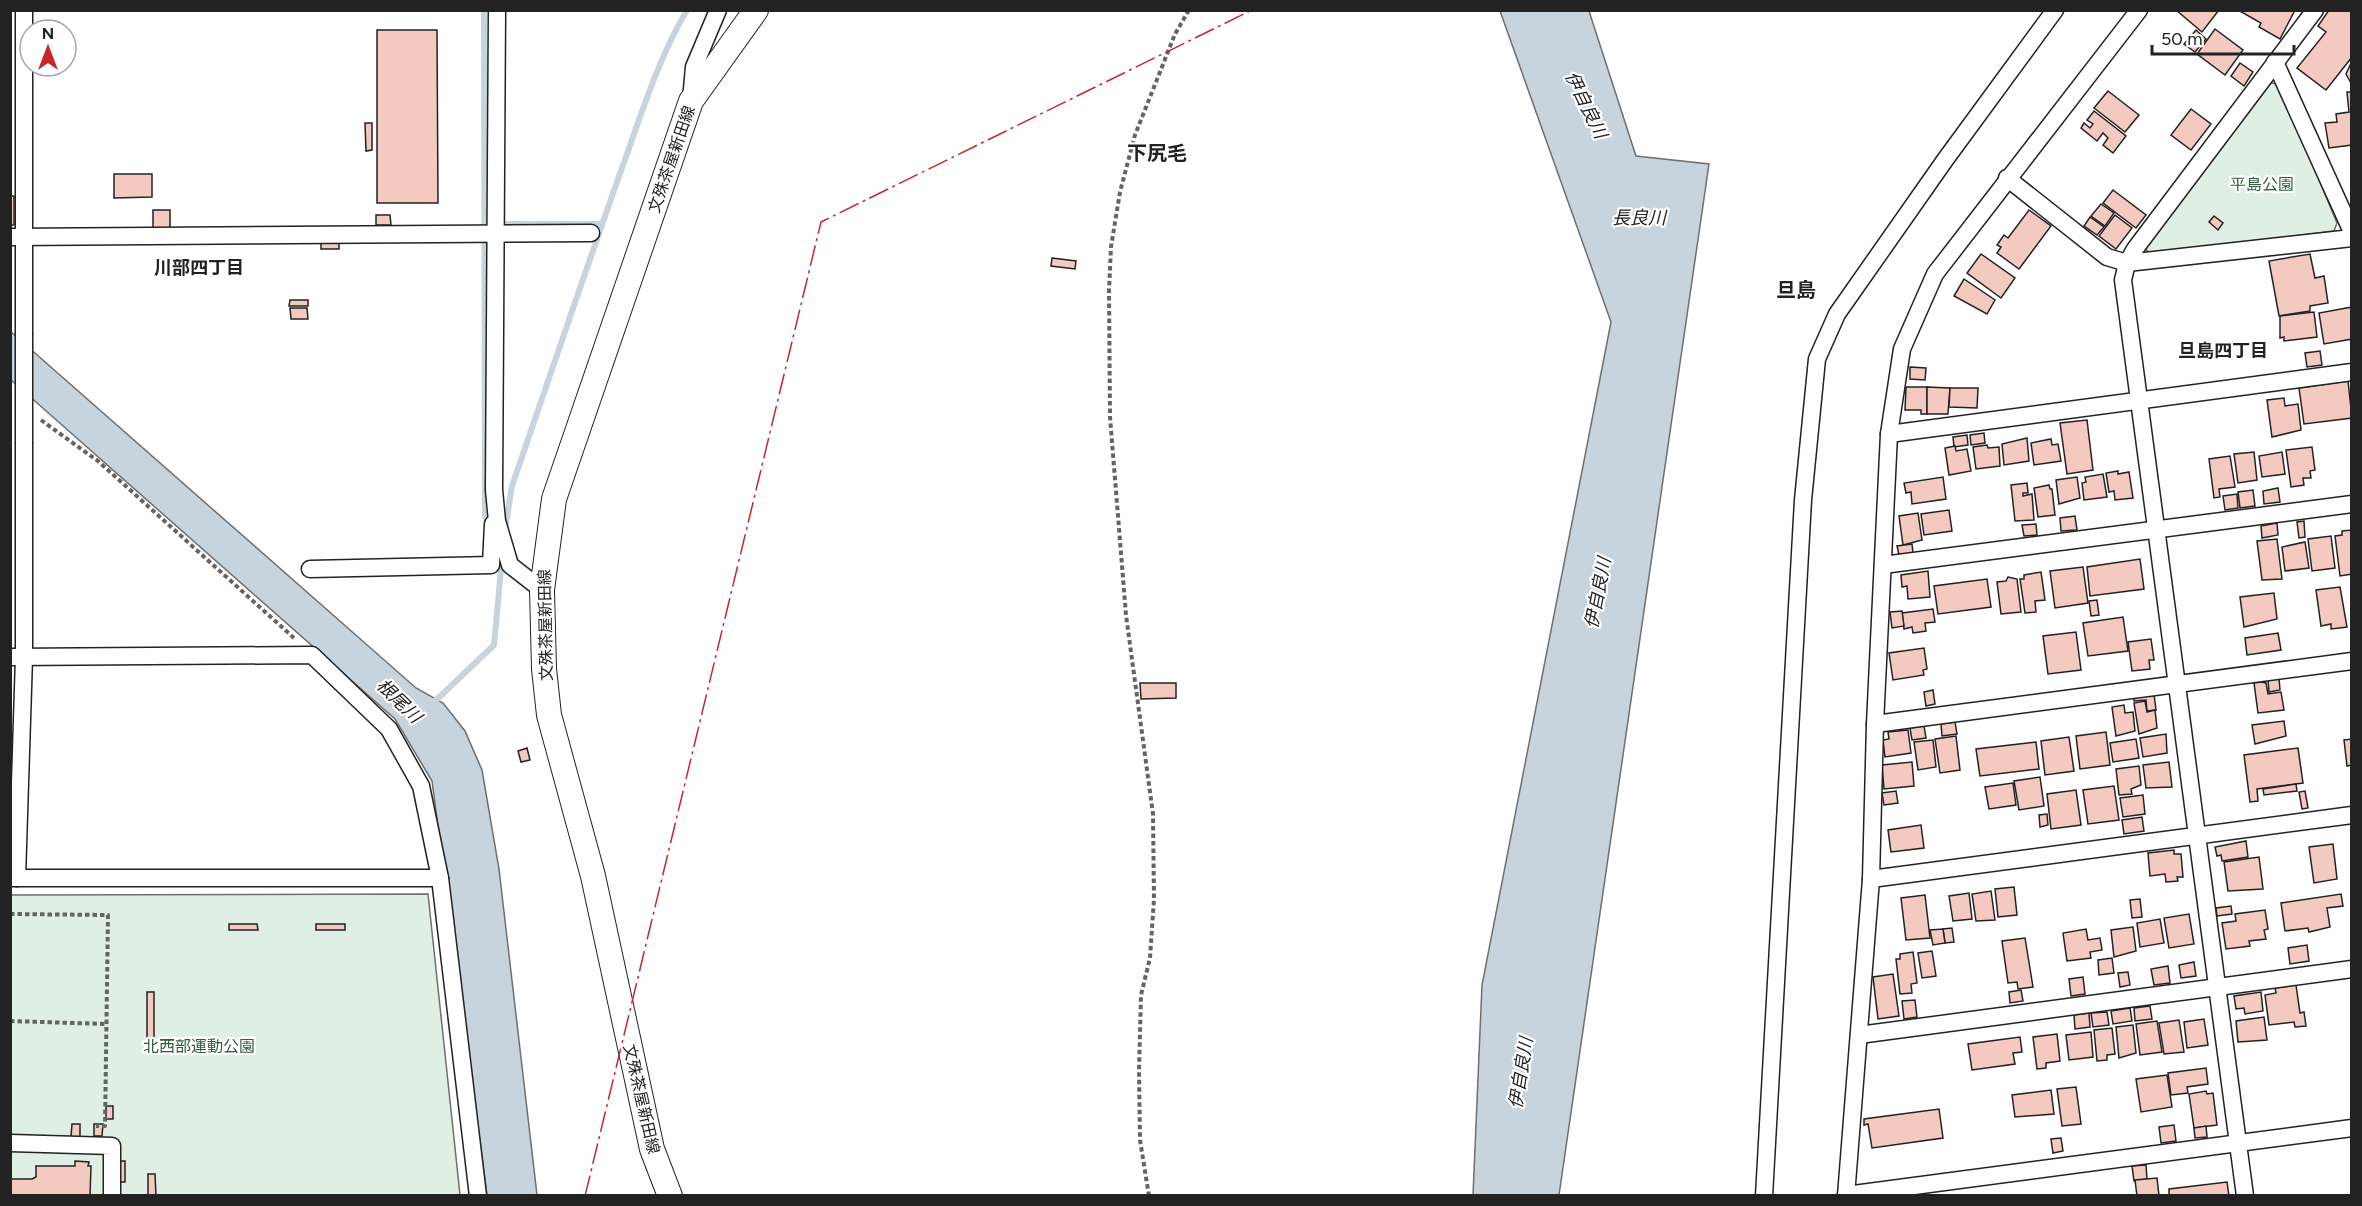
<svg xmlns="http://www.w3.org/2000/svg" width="2362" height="1206" font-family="Figtree,'Noto Sans JP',sans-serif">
<rect width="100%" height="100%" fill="#fff"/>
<g fill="#e0efe3" stroke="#6f6f6f" stroke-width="1.5">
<polygon points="2271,83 2279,84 2337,223 2334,231 2150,254 2145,248"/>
<polygon points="428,894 460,1195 11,1196 11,895"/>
</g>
<g fill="#c7d3dd" stroke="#6f6f6f" stroke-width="1.5">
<polygon points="1500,11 1589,11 1636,156 1709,164 1559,1195 1473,1195 1482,985 1611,322"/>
<polygon points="11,332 416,688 443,703 465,731 482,770 499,869 537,1195 487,1195 432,781 395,719 11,380"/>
</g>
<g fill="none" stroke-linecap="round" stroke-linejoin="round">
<g stroke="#c7d3dd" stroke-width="6">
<polyline points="484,10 485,517 492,522"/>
<polyline points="498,224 602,224"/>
<path d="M505 530 512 486C547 384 582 281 618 179 639 123 656 62 687 10"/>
<polyline points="433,703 494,645 502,558"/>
</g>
</g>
<g fill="#f3c9c0" stroke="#222" stroke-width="1.5">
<polygon points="2176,10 2219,10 2202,32"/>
<polygon points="2238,10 2295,10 2280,39 2259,27 2261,23"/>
<polygon points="2329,10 2352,10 2352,57 2326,90 2297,68 2326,32 2318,26"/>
<polygon points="2215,29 2243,50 2225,75 2197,54"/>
<polygon points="377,30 437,30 438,203 377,203"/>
<polygon points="2196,30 2206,39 2195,52 2184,44"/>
<polygon points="2352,61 2352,85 2346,74"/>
<polygon points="2240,63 2253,72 2244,86 2231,76"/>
<polygon points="2108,91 2139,115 2125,132 2094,108"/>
<polygon points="2347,92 2352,92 2352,145 2329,148 2325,123 2337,122 2336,114 2349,112"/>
<polygon points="2191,109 2211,124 2191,150 2171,135"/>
<polygon points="2094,111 2126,136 2113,153 2103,145 2108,138 2103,133 2097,141 2081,128 2084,123 2090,128 2093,124 2087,120"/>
<polygon points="365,123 372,123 372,150 366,151"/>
<polygon points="114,174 152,174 152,197 114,198"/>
<polygon points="2113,190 2146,215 2136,228 2103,203"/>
<rect x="10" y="196" width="4" height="29"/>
<polygon points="2101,204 2114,213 2105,226 2091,216"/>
<rect x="153" y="210" width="17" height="18"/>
<polygon points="2029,210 2051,226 2019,269 1997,253 2001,247 1997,245 2004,235 2008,238"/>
<polygon points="376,215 390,215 391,225 376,225"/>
<polygon points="2115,215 2132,228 2116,249 2099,236"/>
<polygon points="2214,216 2223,223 2218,230 2209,222"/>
<polygon points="2090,217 2104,227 2097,235 2084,226"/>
<polygon points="339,241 339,249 321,249 321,242"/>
<polygon points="1981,254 2015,278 2001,298 1967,273"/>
<polygon points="2310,254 2315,278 2324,276 2328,303 2310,306 2310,311 2279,316 2269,261"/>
<polygon points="1052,258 1076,261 1075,269 1051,266"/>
<polygon points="1964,279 1995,300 1987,314 1954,296"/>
<polygon points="290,300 308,300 308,306 289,306"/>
<polygon points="2352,307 2352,339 2324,344 2319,313"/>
<polygon points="290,308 307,308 308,319 291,319"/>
<polygon points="2314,312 2317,337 2284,341 2284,337 2280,338 2280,316"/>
<polygon points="2320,351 2322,365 2307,367 2305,353"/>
<polygon points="1910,367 1926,368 1925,380 1910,379"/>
<polygon points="2348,381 2352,418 2304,424 2299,388"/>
<polygon points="1906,387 1927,387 1927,414 1921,414 1921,410 1905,410"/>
<polygon points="1927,387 1950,388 1948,414 1927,414"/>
<polygon points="1950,388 1978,388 1977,408 1949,407"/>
<polygon points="2284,398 2285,406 2298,404 2301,430 2272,437 2267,400"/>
<polygon points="2087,420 2093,470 2067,474 2060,423"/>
<polygon points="1984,433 1985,443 1971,445 1970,435"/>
<polygon points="1967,435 1968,445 1954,447 1953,437"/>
<polygon points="2027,438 2029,461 2004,465 2002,444"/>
<polygon points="2051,439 2052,445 2058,444 2061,461 2034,465 2031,443"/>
<polygon points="1987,445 1988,448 1999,447 2000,466 1976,469 1973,447"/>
<polygon points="1955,446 1956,451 1967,449 1971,471 1949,475 1945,448"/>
<polygon points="2312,447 2315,470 2310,471 2311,478 2303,478 2304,485 2291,487 2286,450"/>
<polygon points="2254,452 2257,480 2238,483 2234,454"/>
<polygon points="2282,452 2285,474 2262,477 2259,456"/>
<polygon points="2230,456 2235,487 2219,489 2220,497 2214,498 2209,459"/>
<polygon points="2118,471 2118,474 2129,472 2133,498 2115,500 2114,491 2109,492 2106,473"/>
<polygon points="2103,474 2107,497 2084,500 2082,483 2086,482 2085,477"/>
<polygon points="1943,477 1946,499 1912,504 1911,492 1906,493 1904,483"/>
<polygon points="2077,477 2080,498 2059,504 2056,480"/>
<polygon points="2027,483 2028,493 2023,493 2023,496 2032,494 2034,520 2015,521 2011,485"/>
<polygon points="2049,485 2050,489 2052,489 2055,515 2038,517 2034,488"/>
<polygon points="2278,488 2280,502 2264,504 2263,491"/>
<polygon points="2253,490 2255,506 2240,508 2238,492"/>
<polygon points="2237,494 2238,508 2225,510 2223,496"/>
<polygon points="1949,510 1952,531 1924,535 1921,514"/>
<polygon points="1918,513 1922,540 1903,545 1899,516"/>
<polygon points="2075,516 2077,530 2061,531 2060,518"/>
<polygon points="2304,521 2305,537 2299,538 2297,522"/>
<polygon points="2277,523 2278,535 2262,538 2261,526"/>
<polygon points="2036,524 2037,535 2024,536 2022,525"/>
<polygon points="2352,530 2352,574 2340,576 2335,536 2342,535 2342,531"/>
<polygon points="2331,536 2335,568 2312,571 2308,539"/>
<polygon points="2277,539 2282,579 2262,580 2257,541"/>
<polygon points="2305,542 2309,568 2285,571 2282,547"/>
<polygon points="1912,544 1913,553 1899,555 1897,546"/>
<polygon points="2140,559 2144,589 2090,596 2087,567"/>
<polygon points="2083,567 2088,603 2055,608 2050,571"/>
<polygon points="1928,571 1930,597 1908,599 1907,586 1902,587 1901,575"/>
<polygon points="2041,572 2045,600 2035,601 2036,612 2025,613 2020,579 2024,579 2024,575"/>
<polygon points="2008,577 2017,579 2021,612 2001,614 1997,582 2006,581"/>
<polygon points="1987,579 1991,607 1938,614 1934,586"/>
<polygon points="2340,587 2347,627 2331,629 2331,624 2321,626 2316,590"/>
<polygon points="2274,593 2277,619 2244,627 2240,597"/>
<polygon points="2097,600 2099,615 2091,616 2089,601"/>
<polygon points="1933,609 1935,622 1925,623 1926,631 1913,633 1912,627 1904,629 1902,613"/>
<polygon points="1902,611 1904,626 1892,628 1890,612"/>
<polygon points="2123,617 2128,651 2088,656 2083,623"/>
<polygon points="2076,632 2081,670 2048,674 2043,636"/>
<polygon points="2278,633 2281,650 2247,655 2245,638"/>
<polygon points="2151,639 2154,660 2149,660 2150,669 2132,671 2128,642"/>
<polygon points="1924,648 1927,669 1923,670 1924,675 1893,680 1889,653"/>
<polygon points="2279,678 2280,690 2269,692 2268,680"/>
<polygon points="2261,682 2266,683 2268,694 2281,692 2284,710 2258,713 2254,683"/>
<polygon points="1140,683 1176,683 1176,698 1141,699"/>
<polygon points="1933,690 1935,704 1926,706 1924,692"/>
<polygon points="2154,694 2156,710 2147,711 2146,700 2134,701 2134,697"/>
<polygon points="2145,701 2147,712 2155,710 2157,728 2139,734 2134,703"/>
<polygon points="2124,705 2125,713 2133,712 2135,731 2116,736 2112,707"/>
<polygon points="2284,721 2286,736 2255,744 2252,725"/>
<polygon points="1955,722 1957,734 1942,736 1941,724"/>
<polygon points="1924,726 1926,738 1912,740 1910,728"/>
<polygon points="1908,730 1911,753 1885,757 1883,740 1889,739 1888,732"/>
<polygon points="2106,732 2110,765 2080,769 2076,736"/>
<polygon points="2166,734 2167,753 2143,757 2140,738"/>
<polygon points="1956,736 1960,770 1940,773 1935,739"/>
<polygon points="2069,737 2074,771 2045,775 2041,741"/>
<polygon points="2136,739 2139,758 2113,762 2110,743"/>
<polygon points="2352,739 2352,765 2347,766 2344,740"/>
<polygon points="1933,740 1936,767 1918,770 1914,742"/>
<polygon points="2036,742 2039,769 1980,776 1976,749"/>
<polygon points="527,748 530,760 521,762 518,751"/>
<polygon points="2298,748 2303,783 2257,789 2258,801 2250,802 2244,755"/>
<polygon points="1912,762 1914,786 1884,789 1882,765"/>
<polygon points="2169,762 2172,787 2146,788 2143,765"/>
<polygon points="2139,766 2141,785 2131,789 2132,794 2119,795 2116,769"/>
<polygon points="2040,777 2044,806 2019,810 2014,781"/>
<polygon points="2013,783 2016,805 1989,809 1985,787"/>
<polygon points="2296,784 2297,791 2264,795 2263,789"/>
<polygon points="2114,786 2119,820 2088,824 2083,790"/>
<polygon points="2076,790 2081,825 2051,829 2047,794"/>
<polygon points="1896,791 1898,803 1884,805 1882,793"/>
<polygon points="2305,791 2308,808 2302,809 2299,792"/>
<polygon points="2143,795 2145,814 2123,817 2120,798"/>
<polygon points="2047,814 2048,825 2040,827 2039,815"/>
<polygon points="2142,817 2144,831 2124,834 2122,820"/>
<polygon points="1921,825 1924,848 1891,852 1888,830"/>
<polygon points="2246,841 2248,857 2222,861 2221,855 2217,856 2215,847"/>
<polygon points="2333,844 2337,879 2314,883 2309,847"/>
<polygon points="2174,850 2174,854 2181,854 2183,877 2177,877 2178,881 2166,882 2165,874 2150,876 2148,853"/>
<polygon points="2259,857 2263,889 2228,891 2224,862"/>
<polygon points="2014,887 2017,915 1998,917 1995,889"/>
<polygon points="1991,891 1995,920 1976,921 1972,894"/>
<polygon points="1969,893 1972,919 1953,921 1949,896"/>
<polygon points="2341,894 2343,906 2327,908 2330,927 2309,932 2308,928 2285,931 2281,903"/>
<polygon points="1925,895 1930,938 1906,940 1901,898"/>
<polygon points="2140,899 2142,917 2132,918 2130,900"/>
<polygon points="2231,906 2232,914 2217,916 2216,908"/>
<polygon points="2265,910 2268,929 2264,930 2266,939 2249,941 2250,946 2226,949 2222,923 2236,921 2235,914"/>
<polygon points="2189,914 2194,944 2169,948 2164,918"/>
<polygon points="2160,919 2164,943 2140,947 2137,923"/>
<polygon points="229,924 257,924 258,930 229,930"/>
<rect x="316" y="924" width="29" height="6"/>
<polygon points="2133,927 2136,951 2114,957 2111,930"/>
<polygon points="1952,928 1954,942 1945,943 1943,929"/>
<polygon points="1943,929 1945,943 1933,945 1930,930"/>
<polygon points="2086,929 2088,940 2100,938 2102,950 2090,952 2091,958 2067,961 2063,933"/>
<polygon points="2025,938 2033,987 2018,989 2017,982 2008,983 2002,941"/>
<polygon points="2307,945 2309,961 2290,964 2288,948"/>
<polygon points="1932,951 1936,976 1922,978 1918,953"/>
<polygon points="1913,952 1917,983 1911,984 1912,993 1900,994 1896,959 1900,959 1900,954"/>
<polygon points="2112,958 2114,973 2099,975 2098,960"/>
<polygon points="2194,962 2196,976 2181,978 2179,965"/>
<polygon points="2168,966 2170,983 2154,985 2151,969"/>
<polygon points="2128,972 2130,985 2120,987 2118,973"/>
<polygon points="1893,974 1899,1016 1878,1019 1873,977"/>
<polygon points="2083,977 2085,994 2071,996 2069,979"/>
<polygon points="2296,985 2300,1013 2304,1012 2306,1026 2295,1027 2294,1022 2269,1025 2265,995 2276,993 2275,988"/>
<polygon points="2021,990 2023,1001 2010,1003 2009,992"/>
<rect x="147" y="992" width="7" height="56"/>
<polygon points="2261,992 2263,1011 2245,1014 2244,1008 2236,1009 2234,996"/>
<polygon points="1915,1000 1917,1017 1904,1019 1902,1001"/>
<polygon points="2150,1006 2152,1019 2135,1021 2134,1008"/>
<polygon points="2130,1008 2132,1021 2113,1024 2111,1011"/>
<polygon points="2107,1012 2109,1025 2093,1027 2091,1013"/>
<polygon points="2089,1013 2090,1027 2075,1029 2074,1015"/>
<polygon points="2264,1017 2267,1040 2238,1042 2236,1021"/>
<polygon points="2204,1019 2208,1045 2187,1048 2184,1022"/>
<polygon points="2179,1020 2184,1052 2164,1054 2159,1023"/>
<polygon points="2157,1021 2162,1052 2140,1055 2136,1024"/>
<polygon points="2133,1025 2136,1053 2119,1058 2116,1027"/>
<polygon points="2112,1028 2115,1054 2107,1055 2107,1060 2097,1061 2094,1030"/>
<polygon points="2091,1032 2093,1057 2069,1060 2066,1035"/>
<polygon points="2057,1034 2060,1061 2046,1063 2046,1068 2037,1069 2033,1037"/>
<polygon points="2020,1037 2022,1052 2013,1053 2015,1064 1972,1070 1968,1044"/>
<polygon points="2206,1068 2208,1084 2187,1087 2188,1093 2171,1095 2168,1073"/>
<polygon points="2167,1075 2172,1107 2141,1112 2136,1079"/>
<polygon points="2076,1087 2081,1124 2062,1126 2057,1089"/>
<polygon points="2051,1090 2054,1114 2015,1117 2012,1095"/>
<polygon points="2206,1091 2207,1094 2213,1093 2217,1125 2194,1128 2189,1094"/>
<rect x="106" y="1106" width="7" height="13"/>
<polygon points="1939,1109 1943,1138 1872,1148 1868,1124 1864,1125 1864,1119"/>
<polygon points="72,1124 80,1124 80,1137 71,1137"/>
<polygon points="94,1124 103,1124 102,1136 94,1136"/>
<polygon points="2174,1125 2176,1141 2161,1143 2159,1127"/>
<polygon points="2206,1126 2207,1137 2195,1138 2194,1128"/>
<polygon points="2061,1138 2063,1151 2053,1153 2051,1139"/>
<polygon points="75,1161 89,1162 88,1166 91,1166 90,1196 10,1196 10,1174 11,1179 32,1179 36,1177 36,1166 75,1166"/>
<rect x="118" y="1161" width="7" height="21"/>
<polygon points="2146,1165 2147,1179 2134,1181 2132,1166"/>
<polygon points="148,1174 155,1174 156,1196 148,1196"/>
<polygon points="2157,1178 2159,1196 2137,1196 2135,1180"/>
<polygon points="2227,1182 2229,1196 2169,1196 2169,1189"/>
</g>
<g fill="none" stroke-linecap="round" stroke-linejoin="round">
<g stroke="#222" stroke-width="19">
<g id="minor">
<polyline points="497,10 494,490 497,521 510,565 542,590"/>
<polyline points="2275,62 2352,232"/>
<polyline points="691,100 694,67 718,10"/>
<polyline points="2007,178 2107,257 2127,263 2352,238"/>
<polyline points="10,237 591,233"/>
<polyline points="24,333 24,10"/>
<polyline points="1889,434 2352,372"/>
<polyline points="1883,565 2352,504"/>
<polyline points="310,569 491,565 493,524"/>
<polyline points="10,657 312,655 389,729 421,786 440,878 478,1196"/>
<polyline points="1875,724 2352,661"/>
<polyline points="10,878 440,878"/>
<polyline points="17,878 24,657 24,444"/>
<polyline points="1871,879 2352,815"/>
<polyline points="1859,1035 2352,969"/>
<polyline points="10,1143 112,1146 112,1196"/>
<polyline points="1846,1195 2352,1128"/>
<polyline points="1764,1196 1803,500 1817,359 1837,314 1945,160 2055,10"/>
<polyline points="1846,1196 1871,879 1875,724 1889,434 1902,349 1935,274 2139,10"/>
<polyline points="2245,1196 2123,280 2127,263 2135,249 2315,10"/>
</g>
</g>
<g stroke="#222" stroke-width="26">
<polyline id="secondary" points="670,1196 652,1149 593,876 549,715 544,669 542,590 554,499 691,101 756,10"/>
</g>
<g stroke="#646464" stroke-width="4" stroke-dasharray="4.5 3" stroke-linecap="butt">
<polyline points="41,420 98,461 294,638"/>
<polyline points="10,914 108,915 105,1126 96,1126"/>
<polyline points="10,1021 105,1024"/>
<polyline points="1149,1196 1140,1140 1139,1071 1141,995 1150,958 1154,899 1153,814 1126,615 1110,417 1109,291 1111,247 1120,192 1135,135 1175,34 1189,10"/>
</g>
<use href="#minor" stroke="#fff" stroke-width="16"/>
<use href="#secondary" stroke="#fff" stroke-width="24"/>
<g stroke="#222" stroke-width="19" stroke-linecap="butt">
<polyline id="minor-bridge" points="24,333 24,444"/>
</g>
<use href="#minor-bridge" stroke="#fff" stroke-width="16"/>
<polyline stroke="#c62828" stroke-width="1.5" stroke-dasharray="21 4.5 3 4.5" stroke-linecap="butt" points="585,1196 821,222 1252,10"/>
</g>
<g text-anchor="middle" stroke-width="4.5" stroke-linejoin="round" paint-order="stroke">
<g font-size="16" fill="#222" stroke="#fff">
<text transform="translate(671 159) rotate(-71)" y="6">文殊茶屋新田線</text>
<text transform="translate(545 625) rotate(-91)" y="6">文殊茶屋新田線</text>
<text transform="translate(642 1099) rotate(77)" y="6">文殊茶屋新田線</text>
</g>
<g font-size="16" fill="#2f5e38" stroke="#fff">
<text x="2262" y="190">平島公園</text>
<text x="199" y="1052">北西部運動公園</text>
</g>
<g font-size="18" font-style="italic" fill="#222" stroke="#fff">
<text transform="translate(1586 105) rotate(64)" y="6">伊自良川</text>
<text x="1639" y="224">長良川</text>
<text transform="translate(1598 593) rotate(-79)" y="6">伊自良川</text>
<text transform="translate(399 701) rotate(44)" y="6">根尾川</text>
<text transform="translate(1521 1073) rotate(-81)" y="6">伊自良川</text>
</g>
<g font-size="18" font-weight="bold" fill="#222" stroke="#fff">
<text x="199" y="274">川部四丁目</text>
<text x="2223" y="357">旦島四丁目</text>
</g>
<g font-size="20" font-weight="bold" fill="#222" stroke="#fff">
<text x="1157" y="160">下尻毛</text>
<text x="1796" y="297">旦島</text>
</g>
</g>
<rect width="2362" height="1206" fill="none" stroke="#222222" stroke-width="24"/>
<g transform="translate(48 48)"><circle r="28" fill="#ffffff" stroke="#a7a7a7" stroke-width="1.5"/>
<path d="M0-4.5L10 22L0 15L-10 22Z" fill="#c62828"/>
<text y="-9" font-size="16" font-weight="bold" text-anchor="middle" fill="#222222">N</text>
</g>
<path d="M2152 45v9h142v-9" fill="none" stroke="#222222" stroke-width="3"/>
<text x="2161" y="45" font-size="18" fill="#222222" stroke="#ffffff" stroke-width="4.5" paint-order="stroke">50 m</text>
</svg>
